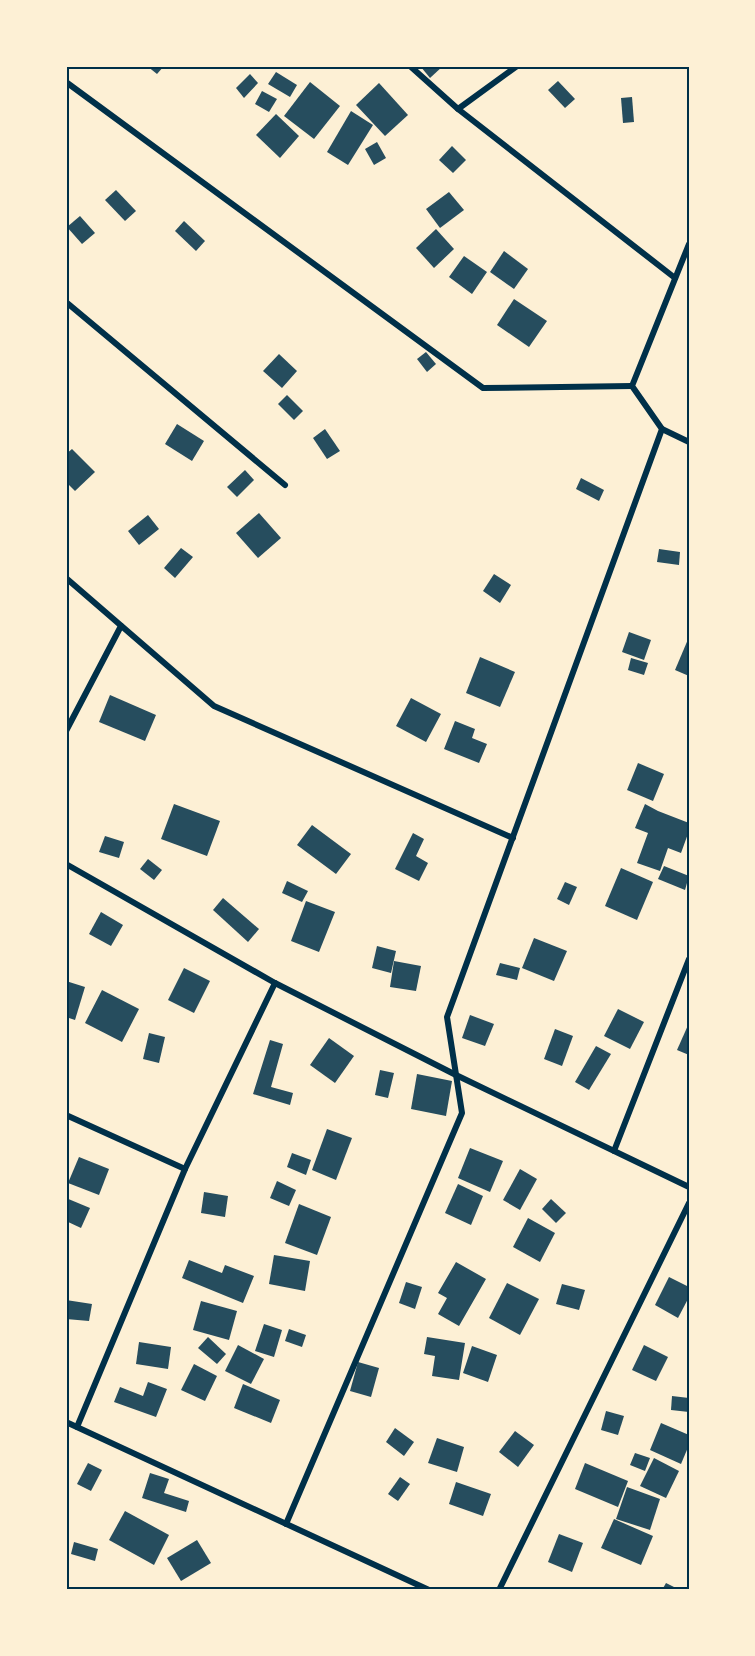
<svg xmlns="http://www.w3.org/2000/svg" width="755" height="1656" font-family="'Public Sans',sans-serif">
<rect width="100%" height="100%" fill="#fdf0d5"/>
<g fill="#264d5e">
<polygon points="147,66 164,66 157,74"/>
<polygon points="423,66 443,66 430,78 421,67"/>
<polygon points="276,72 297,85 290,97 268,84"/>
<polygon points="250,74 258,83 244,98 236,88"/>
<polygon points="558,81 575,99 565,108 548,90"/>
<polygon points="310,82 340,106 314,139 284,116"/>
<polygon points="379,83 408,115 385,136 356,105"/>
<polygon points="262,91 277,99 269,112 255,104"/>
<polygon points="632,97 634,122 623,123 621,98"/>
<polygon points="351,111 373,125 348,165 327,152"/>
<polygon points="276,114 299,136 280,158 256,135"/>
<polygon points="377,142 386,158 374,165 365,149"/>
<polygon points="452,146 466,160 453,173 439,160"/>
<polygon points="116,190 136,211 125,221 105,200"/>
<polygon points="449,192 464,210 440,228 426,209"/>
<polygon points="80,216 95,233 82,244 67,227"/>
<polygon points="184,221 205,241 196,251 175,231"/>
<polygon points="436,229 454,249 434,268 416,248"/>
<polygon points="504,251 528,269 514,289 490,272"/>
<polygon points="464,256 487,272 472,294 449,277"/>
<polygon points="514,299 547,321 529,347 497,325"/>
<polygon points="426,352 436,364 427,372 417,359"/>
<polygon points="279,354 297,371 282,388 263,371"/>
<polygon points="287,395 303,411 294,420 278,404"/>
<polygon points="177,424 204,441 192,461 165,444"/>
<polygon points="325,429 340,451 327,459 313,438"/>
<polygon points="72,449 95,472 75,491 66,482 66,454"/>
<polygon points="245,470 254,480 237,497 227,487"/>
<polygon points="581,478 604,490 599,501 576,489"/>
<polygon points="259,513 281,538 258,558 236,533"/>
<polygon points="148,515 159,529 139,545 128,531"/>
<polygon points="181,548 193,557 175,578 164,568"/>
<polygon points="659,549 680,552 679,565 657,562"/>
<polygon points="494,574 511,585 500,603 483,591"/>
<polygon points="629,632 651,640 644,660 622,652"/>
<polygon points="689,637 689,676 675,670"/>
<polygon points="480,657 515,672 500,707 466,693"/>
<polygon points="631,658 648,663 644,675 628,670"/>
<polygon points="110,695 156,715 145,741 99,722"/>
<polygon points="411,698 441,714 426,742 396,726"/>
<polygon points="455,721 475,729 472,738 487,744 479,763 444,749"/>
<polygon points="638,763 664,774 653,801 627,790"/>
<polygon points="174,804 220,821 207,856 161,839"/>
<polygon points="645,804 658,811 689,823 689,831 681,853 668,848 660,871 637,863 648,833 635,828"/>
<polygon points="312,825 351,854 336,874 297,845"/>
<polygon points="413,833 424,839 416,856 428,863 419,881 395,869"/>
<polygon points="105,836 124,842 119,858 99,852"/>
<polygon points="148,859 162,870 154,880 140,869"/>
<polygon points="664,866 689,876 685,890 658,879"/>
<polygon points="621,868 653,882 637,920 605,906"/>
<polygon points="287,881 308,891 302,902 282,893"/>
<polygon points="565,882 577,887 569,905 557,899"/>
<polygon points="223,898 259,929 248,942 213,910"/>
<polygon points="306,901 335,912 319,952 291,941"/>
<polygon points="101,912 123,925 111,946 89,934"/>
<polygon points="534,938 567,951 554,981 522,968"/>
<polygon points="377,946 396,951 391,973 372,968"/>
<polygon points="394,961 421,966 416,991 390,987"/>
<polygon points="500,963 520,968 517,980 496,975"/>
<polygon points="184,968 210,981 194,1013 168,1000"/>
<polygon points="66,981 85,987 75,1020 66,1017"/>
<polygon points="102,990 139,1009 122,1042 85,1023"/>
<polygon points="618,1009 644,1022 630,1049 604,1036"/>
<polygon points="470,1015 494,1024 485,1046 462,1038"/>
<polygon points="689,1023 689,1055 677,1050"/>
<polygon points="555,1029 573,1036 562,1066 544,1059"/>
<polygon points="149,1033 165,1037 159,1063 143,1059"/>
<polygon points="329,1038 354,1056 335,1083 310,1065"/>
<polygon points="270,1040 283,1044 271,1087 293,1093 290,1105 253,1094"/>
<polygon points="596,1046 611,1054 589,1090 575,1082"/>
<polygon points="380,1070 394,1073 388,1098 375,1095"/>
<polygon points="417,1074 452,1081 446,1116 411,1109"/>
<polygon points="327,1129 352,1138 336,1180 312,1170"/>
<polygon points="470,1148 503,1161 490,1192 458,1178"/>
<polygon points="292,1153 311,1160 306,1175 287,1167"/>
<polygon points="79,1157 109,1169 99,1195 68,1183"/>
<polygon points="520,1169 537,1179 520,1210 503,1200"/>
<polygon points="277,1181 296,1190 289,1206 270,1198"/>
<polygon points="458,1184 483,1196 471,1225 445,1213"/>
<polygon points="204,1192 228,1196 225,1217 201,1213"/>
<polygon points="66,1198 90,1208 81,1228 66,1221"/>
<polygon points="551,1199 566,1213 556,1223 542,1209"/>
<polygon points="299,1204 331,1217 317,1255 285,1243"/>
<polygon points="528,1218 555,1233 540,1262 513,1247"/>
<polygon points="274,1255 310,1261 305,1291 269,1284"/>
<polygon points="189,1260 222,1273 225,1265 254,1276 243,1303 182,1278"/>
<polygon points="456,1262 486,1279 459,1326 438,1314 447,1298 438,1293"/>
<polygon points="669,1277 689,1287 689,1297 678,1318 655,1305"/>
<polygon points="406,1282 422,1287 415,1309 399,1303"/>
<polygon points="507,1283 539,1299 520,1335 489,1318"/>
<polygon points="562,1284 585,1290 579,1310 556,1304"/>
<polygon points="66,1300 92,1304 89,1321 66,1319"/>
<polygon points="201,1301 237,1311 229,1340 193,1330"/>
<polygon points="264,1324 282,1330 274,1357 255,1351"/>
<polygon points="289,1329 306,1335 302,1347 285,1341"/>
<polygon points="208,1337 226,1354 217,1364 198,1348"/>
<polygon points="427,1337 465,1343 459,1380 432,1376 435,1356 424,1354"/>
<polygon points="139,1342 171,1347 168,1369 136,1364"/>
<polygon points="238,1345 264,1359 251,1384 225,1371"/>
<polygon points="644,1345 668,1357 656,1381 632,1370"/>
<polygon points="472,1346 497,1355 488,1382 463,1373"/>
<polygon points="358,1362 379,1368 371,1397 350,1391"/>
<polygon points="194,1364 217,1376 205,1401 181,1390"/>
<polygon points="148,1382 167,1389 156,1417 114,1402 120,1387 143,1396"/>
<polygon points="243,1384 280,1400 271,1423 234,1408"/>
<polygon points="672,1396 689,1398 689,1412 671,1410"/>
<polygon points="606,1411 624,1416 618,1435 601,1430"/>
<polygon points="661,1423 689,1435 689,1445 681,1464 650,1450"/>
<polygon points="395,1428 414,1442 404,1456 386,1442"/>
<polygon points="515,1431 534,1445 518,1467 499,1452"/>
<polygon points="437,1438 464,1447 457,1472 428,1463"/>
<polygon points="635,1453 650,1458 645,1471 630,1465"/>
<polygon points="654,1458 679,1471 666,1498 640,1486"/>
<polygon points="88,1463 102,1470 91,1491 77,1484"/>
<polygon points="585,1463 628,1481 618,1507 575,1489"/>
<polygon points="150,1473 169,1479 164,1493 189,1501 186,1512 142,1498"/>
<polygon points="400,1477 410,1484 398,1501 388,1494"/>
<polygon points="456,1482 491,1494 483,1516 449,1504"/>
<polygon points="627,1487 660,1499 650,1530 616,1519"/>
<polygon points="125,1511 169,1535 154,1565 109,1540"/>
<polygon points="614,1519 653,1536 641,1565 601,1548"/>
<polygon points="559,1534 583,1543 572,1572 548,1562"/>
<polygon points="197,1540 211,1563 181,1581 167,1558"/>
<polygon points="74,1542 98,1549 95,1561 71,1554"/>
<polygon points="666,1583 680,1590 662,1590"/>
</g>
<g fill="none" stroke-linecap="round" stroke-linejoin="round">
<g stroke="#003049" stroke-width="6">
<polyline points="410,66 458,109 675,278"/>
<polyline points="66,82 483,388 632,386"/>
<polyline points="458,109 517,66"/>
<polyline points="66,302 285,485"/>
<polyline points="662,429 689,442"/>
<polyline points="66,578 214,706 513,838"/>
<polyline points="66,731 121,626"/>
<polyline points="66,864 275,983 456,1075 689,1187"/>
<polyline points="66,1115 185,1169"/>
<polyline points="614,1151 689,959"/>
<polyline points="66,1422 429,1590"/>
<polyline points="77,1427 185,1169 275,983"/>
<polyline points="286,1524 462,1113 447,1017 662,429 632,386 689,244"/>
<polyline points="499,1590 689,1203"/>
</g>
</g>
<rect width="755" height="1656" fill="none" stroke="#fdf0d5" stroke-width="135"/>
<rect x="68" y="68" width="620" height="1520" fill="none" stroke="#003049" stroke-width="2"/>
</svg>
